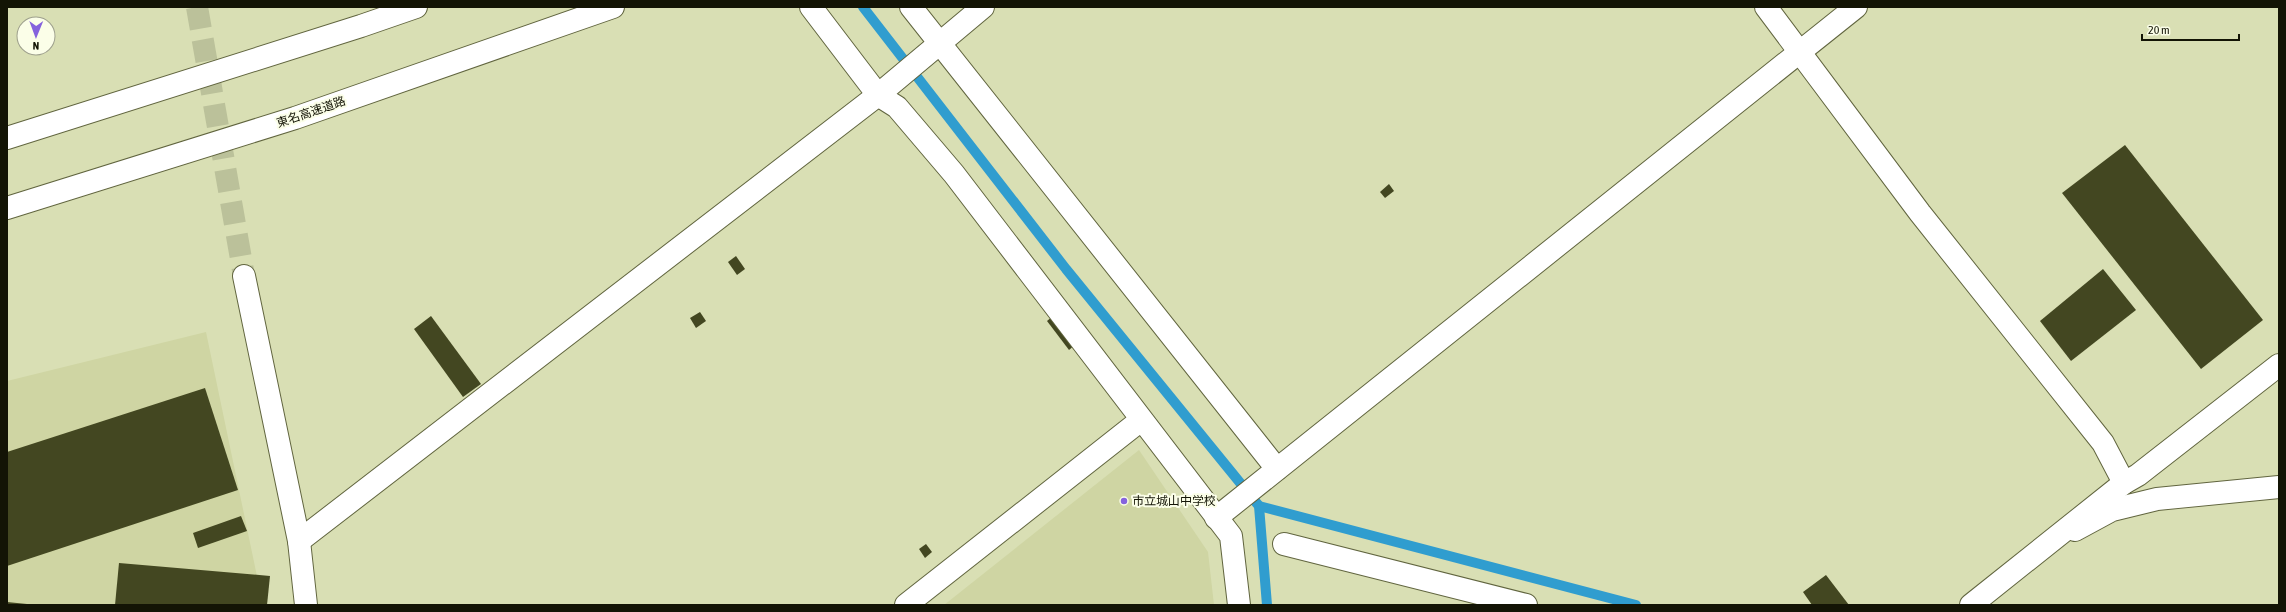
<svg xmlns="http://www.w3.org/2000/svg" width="2286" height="612" font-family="'Asap Condensed','Noto Sans JP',sans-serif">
<rect width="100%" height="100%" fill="#d9dfb4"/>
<g fill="#cfd5a3">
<polygon points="206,332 263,605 7,605 7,381"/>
<polygon points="1139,450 1208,552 1214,605 944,605"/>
</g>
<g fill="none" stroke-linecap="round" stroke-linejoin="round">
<g stroke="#309dcf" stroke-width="10">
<polyline points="863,7 1066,269 1259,506 1267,605"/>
<polyline points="1259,506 1636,605"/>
</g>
</g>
<g fill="#434721">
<polygon points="2125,145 2263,320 2201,369 2062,193"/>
<polygon points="1389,184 1394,191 1385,198 1380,192"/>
<polygon points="736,256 745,269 737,275 728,262"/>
<polygon points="2103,269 2136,310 2071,361 2040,321"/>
<polygon points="700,312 706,321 696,328 690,318"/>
<polygon points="431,316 481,384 463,397 414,329"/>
<polygon points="1053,316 1076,344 1069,350 1047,321"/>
<polygon points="205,388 238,490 7,566 7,452"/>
<polygon points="241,516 247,531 198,548 193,533"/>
<polygon points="926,544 932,552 925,558 919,549"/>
<polygon points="119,563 270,576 267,605 115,605"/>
<polygon points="1826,575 1849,605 1812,605 1803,592"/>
<polygon points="7,602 27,604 27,605 7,605"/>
</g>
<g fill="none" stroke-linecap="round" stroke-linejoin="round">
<polyline stroke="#bbc19a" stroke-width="22" stroke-dasharray="22 11" stroke-linecap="butt" points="197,7 244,276"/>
<g stroke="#61653f" stroke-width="24">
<g id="street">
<polyline points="811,7 878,95 897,107 954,174 1231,536 1239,605"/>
<polyline points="911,7 1277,469"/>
<polyline points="1766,7 1920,213 2103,443 2124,483"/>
<polyline points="244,276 299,541 306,605"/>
<polyline points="1216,518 1856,7"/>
<polyline points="2075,530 2112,510 2157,499 2279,487"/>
<polyline points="299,541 878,95 983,7"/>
<polyline points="1284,544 1526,605"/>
<polyline points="906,605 1141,420"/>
</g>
</g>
<g stroke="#61653f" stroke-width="24">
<polyline id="secondary" points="1971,605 2124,483 2138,475 2279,365"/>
</g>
<g stroke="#61653f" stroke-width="24">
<g id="highway">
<polyline points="7,138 361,26 416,7"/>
<polyline points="7,208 295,118 613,7"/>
</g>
</g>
<use href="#street" stroke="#fff" stroke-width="22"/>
<use href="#secondary" stroke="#fff" stroke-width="22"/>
<use href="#highway" stroke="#fff" stroke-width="22"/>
</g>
<circle fill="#8562dd" stroke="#fbfee8" stroke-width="1.5" cx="1124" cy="501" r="4"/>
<g text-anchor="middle" stroke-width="4" stroke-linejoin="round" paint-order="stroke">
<g font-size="12" fill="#131405" stroke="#fbfee8">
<text transform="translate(311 112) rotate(-19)" y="4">東名高速道路</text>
</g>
<g font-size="12" fill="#131405" stroke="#fbfee8" text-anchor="start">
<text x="1132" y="505">市立城山中学校</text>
</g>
</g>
<rect width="2286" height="612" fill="none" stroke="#131405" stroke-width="16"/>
<g transform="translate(36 36) rotate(181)"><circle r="19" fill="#fbfee8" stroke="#9ea08d"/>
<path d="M0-3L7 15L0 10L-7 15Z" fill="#8562dd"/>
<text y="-6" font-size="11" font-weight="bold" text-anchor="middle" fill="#131405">N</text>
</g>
<path d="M2142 34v6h97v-6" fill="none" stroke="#131405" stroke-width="2"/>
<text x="2148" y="34" font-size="12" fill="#131405" stroke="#fbfee8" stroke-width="3" paint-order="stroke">20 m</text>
</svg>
